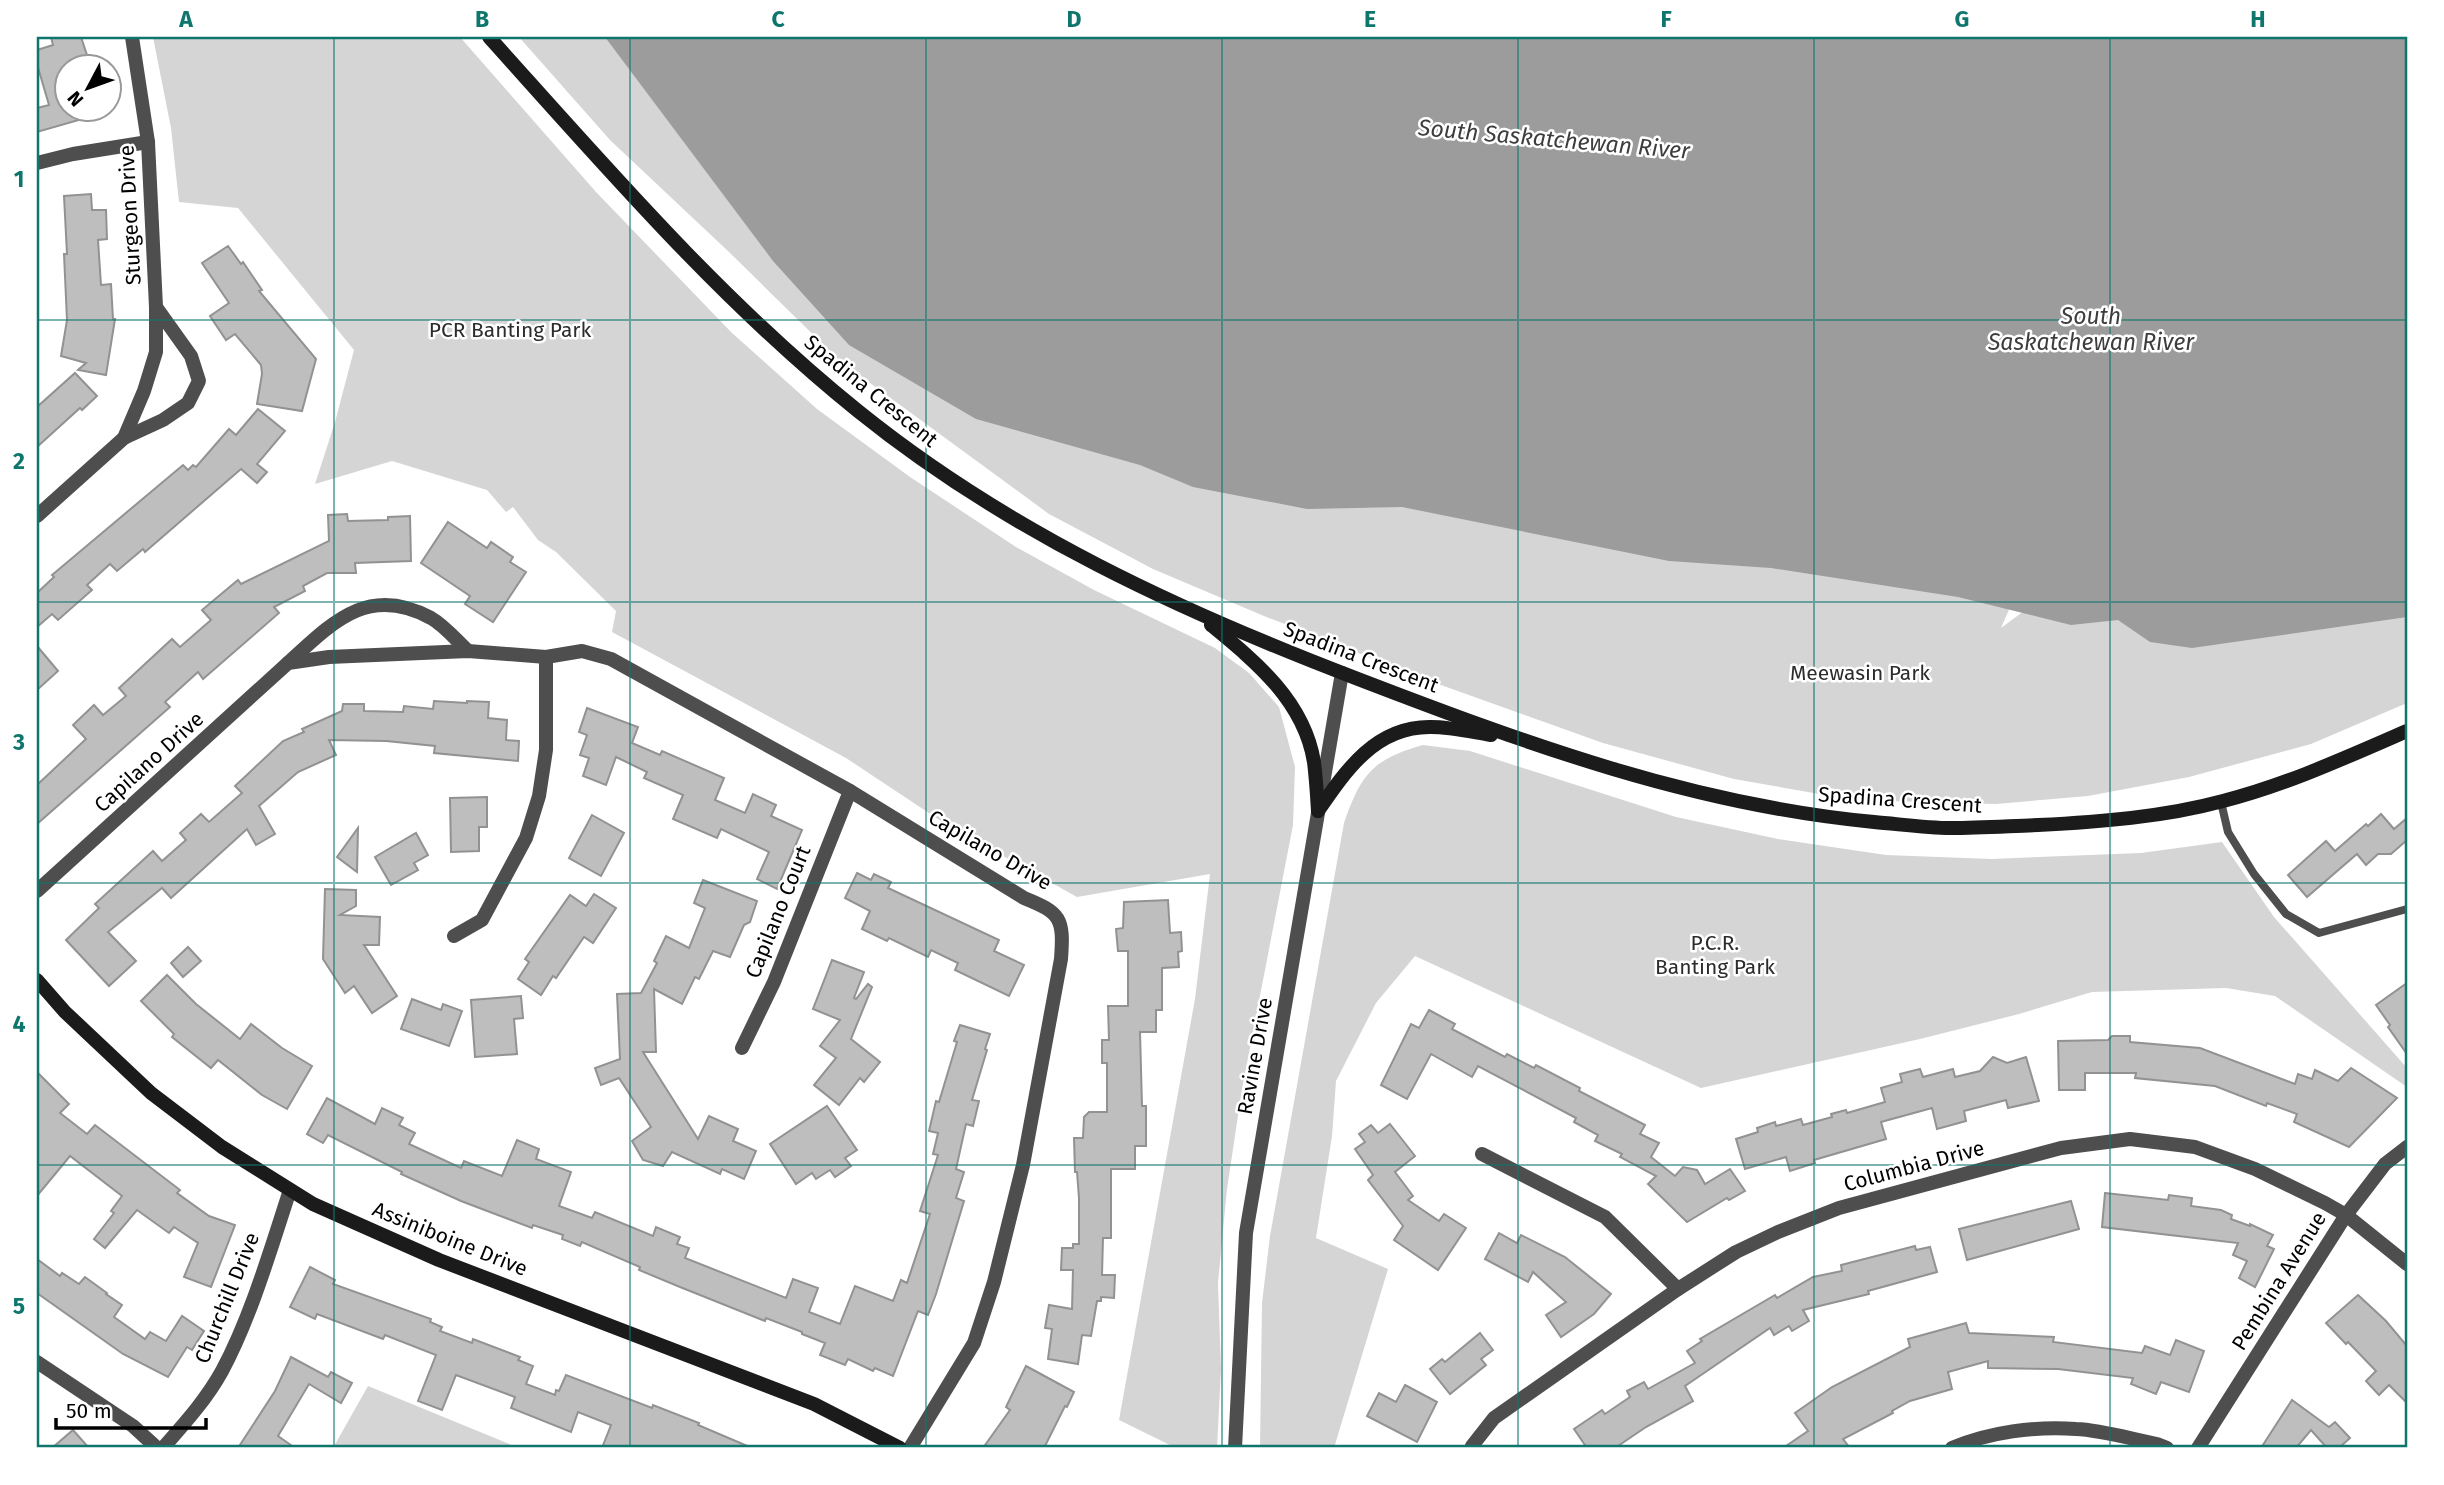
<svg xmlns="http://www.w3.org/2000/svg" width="2444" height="1485" font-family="'Fira Sans',sans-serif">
<rect width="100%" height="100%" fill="#fff"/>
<g fill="#d5d5d5">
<polygon points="153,37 460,37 596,192 732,333 817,409 910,477 1016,547 1094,590 1215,648 1249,673 1279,707 1295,767 1293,825 1242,1089 1227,1189 1218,1283 1221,1369 1217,1448 1176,1448 1119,1420 1195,999 1210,874 1077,897 944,823 846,758 612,632 616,611 556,552 538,540 513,507 506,512 487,490 392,461 315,484 335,422 354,350 238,208 179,202 171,128"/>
<polygon points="519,37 628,37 2014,598 2001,628 2040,599 2407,595 2407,703 2311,744 2189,777 2088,796 1996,804 1853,800 1734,779 1603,743 1427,680 1264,616 1153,569 1049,514 840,361 729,252 610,140"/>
<path d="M1423 745 1470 751 1676 817 1778 839 1886 855 1991 859 2141 853 2222 842 2274 917 2407 1068V1087L2275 996 2226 988 2092 992 2019 1014 1920 1039 1701 1088 1415 956 1376 1003 1336 1081 1332 1136 1316 1238 1388 1269 1334 1448H1260L1262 1303 1270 1236 1344 823C1361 774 1373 759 1423 745Z"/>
<polygon points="368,1386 519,1448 333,1448"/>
</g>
<polygon fill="#9c9c9c" points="605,37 2407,37 2407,617 2192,648 2150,642 2118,620 2071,625 1958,597 1771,568 1669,561 1402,507 1307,509 1193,487 1140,465 976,419 849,345 773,261"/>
<g fill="#bebebe" stroke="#929292" stroke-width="2">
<polygon points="51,37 81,37 90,64 66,66 66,108 102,108 103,113 37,132 37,108 49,105 37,64 37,50 53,45"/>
<polygon points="91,194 92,210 106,210 107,239 98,240 101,285 111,284 113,319 115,319 106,375 78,370 86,363 61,356 67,320 64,254 67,254 64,196"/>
<polygon points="228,246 241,264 243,262 262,290 259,291 316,359 302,411 257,404 262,374 261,365 235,334 226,340 210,316 229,303 202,263"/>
<polygon points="75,373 97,396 82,410 80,408 37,447 37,407"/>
<polygon points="258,409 285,431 257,464 267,472 257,483 241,469 145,552 143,549 117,571 110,564 87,585 92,590 58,620 52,614 37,627 37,593 54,577 52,575 183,465 188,470 193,465 196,467 229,429 236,435"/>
<polygon points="347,514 348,521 388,520 388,517 410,516 411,561 355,563 356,573 327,573 303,586 305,591 274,607 279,613 203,679 198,672 165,702 170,707 37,824 37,785 86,739 73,725 94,705 103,715 126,696 119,688 172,639 180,647 211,620 202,610 238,580 241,584 329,541 328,515"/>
<polygon points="448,522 487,548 491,542 513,557 510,562 526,572 493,622 465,604 470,596 421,563"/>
<polygon points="37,646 58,671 37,690"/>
<polygon points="434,701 467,703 467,701 489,702 488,718 507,720 506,740 519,741 518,761 434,753 435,746 386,741 329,740 336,755 298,772 259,806 275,834 256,845 247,829 171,898 162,888 108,932 136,961 109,986 66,940 99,908 95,904 153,851 162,861 186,840 180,833 201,814 209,822 242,793 235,786 283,741 304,732 302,729 342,711 343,704 364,704 364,711 403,712 404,706 433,709"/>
<polygon points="587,708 638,727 632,743 660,755 662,751 724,778 715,800 745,813 753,794 776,805 771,816 802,830 777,889 757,879 769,852 721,829 717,838 673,819 683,795 644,778 647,772 616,757 606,785 583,776 589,758 580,755 587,735 579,732"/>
<polygon points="487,797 487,827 479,827 479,851 451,852 450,798"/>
<polygon points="2381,814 2394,829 2407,818 2407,840 2391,854 2378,854 2366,865 2357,854 2307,897 2288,875 2326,841 2335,851 2366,824 2368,826"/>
<polygon points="592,815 624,833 601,876 569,858"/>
<polygon points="358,828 357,872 337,857"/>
<polygon points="416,833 428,855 414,863 418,870 391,885 375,857"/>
<polygon points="857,873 871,880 874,874 891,882 888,888 999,940 994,951 1024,965 1009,996 955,970 958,963 931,950 928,957 889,938 887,941 862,929 870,911 845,898"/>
<polygon points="703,880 757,901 750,922 744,925 730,957 713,951 699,979 695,977 682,1004 654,989 656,1052 643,1052 698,1139 709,1116 738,1129 733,1141 756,1151 744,1179 722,1169 720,1174 672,1152 663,1166 643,1160 632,1141 651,1127 619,1078 601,1085 595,1068 620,1059 617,994 641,993 657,963 654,961 666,936 689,948 705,908 694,903"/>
<polygon points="325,889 356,890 356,906 340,915 380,917 379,945 364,945 397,996 372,1013 354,986 345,993 323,959"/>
<polygon points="594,894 616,908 593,943 584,937 556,978 553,976 541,995 518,979 529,962 525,959 570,895 586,906"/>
<polygon points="1168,900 1170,933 1181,932 1182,951 1178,952 1179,967 1162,968 1162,1010 1156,1010 1156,1032 1140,1032 1142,1106 1146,1106 1146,1146 1135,1146 1135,1169 1111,1169 1111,1238 1103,1238 1102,1275 1115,1275 1114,1298 1101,1297 1101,1301 1097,1301 1091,1336 1082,1335 1078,1364 1048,1359 1052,1329 1045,1328 1049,1305 1072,1309 1073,1270 1061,1270 1062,1248 1073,1248 1073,1244 1079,1244 1079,1198 1077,1172 1075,1172 1074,1138 1083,1138 1084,1117 1089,1112 1107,1112 1107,1063 1102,1063 1102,1040 1109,1040 1108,1006 1128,1006 1128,951 1118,951 1116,929 1123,928 1124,902"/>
<polygon points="188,947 201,961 183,977 171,963"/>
<polygon points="832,960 864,972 854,998 856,999 868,984 872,987 851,1039 880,1062 864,1082 860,1078 839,1105 814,1085 836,1058 820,1046 840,1020 813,1009"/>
<polygon points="167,975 196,1004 240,1039 251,1024 282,1048 312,1066 287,1109 262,1095 218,1060 211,1068 172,1037 174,1034 141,1001"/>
<polygon points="2407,983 2407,1054 2388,1027 2390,1025 2376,1005"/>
<polygon points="521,996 523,1018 514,1019 517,1054 475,1057 471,1000"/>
<polygon points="412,999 441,1010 443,1004 462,1011 449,1046 401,1029"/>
<polygon points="1429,1010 1455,1024 1452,1029 1505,1057 1507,1054 1534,1068 1536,1065 1580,1088 1579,1091 1645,1125 1640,1134 1659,1143 1651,1157 1675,1176 1683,1167 1697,1170 1705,1184 1730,1169 1745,1191 1729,1200 1727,1198 1687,1222 1648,1184 1656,1176 1620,1157 1622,1154 1595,1141 1598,1135 1574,1122 1576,1118 1478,1066 1472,1077 1431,1054 1407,1099 1381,1085 1411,1024 1419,1028"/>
<polygon points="960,1025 990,1034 985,1049 987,1050 972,1100 979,1101 973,1126 966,1124 956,1169 964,1172 956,1198 964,1201 936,1294 928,1315 918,1311 893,1376 875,1368 873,1371 848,1359 845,1365 820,1355 825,1343 802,1334 802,1332 766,1318 765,1321 680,1287 639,1270 640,1267 582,1242 580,1246 562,1239 563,1235 533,1225 532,1228 461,1201 401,1174 402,1172 328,1135 323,1143 307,1134 327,1098 375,1124 382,1108 403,1118 399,1125 415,1133 409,1144 461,1168 464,1161 502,1176 517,1140 539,1149 536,1159 571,1172 559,1206 592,1218 595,1212 653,1236 656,1227 680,1237 677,1244 689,1248 685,1258 786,1298 793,1279 818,1288 809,1312 840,1324 855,1286 893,1301 901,1280 907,1283 930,1214 920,1211 938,1155 933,1154 938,1133 929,1131 936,1101 939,1102 957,1042 954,1041"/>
<polygon points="2112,1036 2130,1036 2130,1042 2200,1048 2295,1084 2298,1074 2312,1079 2315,1070 2338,1081 2351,1068 2397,1098 2349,1147 2294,1122 2297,1114 2267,1103 2266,1106 2215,1086 2135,1078 2136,1073 2085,1073 2085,1090 2059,1090 2058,1041 2108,1040"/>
<polygon points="1993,1057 2007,1063 2026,1057 2039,1101 2008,1108 2006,1100 1964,1111 1966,1121 1937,1129 1932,1108 1881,1122 1886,1139 1814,1160 1815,1163 1790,1171 1786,1157 1745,1169 1736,1139 1758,1132 1757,1128 1775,1122 1776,1126 1801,1119 1803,1125 1832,1117 1831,1114 1846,1110 1847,1113 1885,1102 1881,1088 1902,1082 1900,1074 1920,1069 1923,1077 1953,1069 1955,1077 1980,1071"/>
<polygon points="37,1072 69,1104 60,1113 87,1134 95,1125 180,1190 177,1193 209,1216 235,1225 211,1287 184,1277 198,1243 174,1227 169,1233 137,1210 105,1248 94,1239 114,1213 111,1211 122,1196 70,1156 37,1196"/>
<polygon points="827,1106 857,1150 845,1158 851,1166 835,1177 830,1170 816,1179 812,1173 796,1184 770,1144"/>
<polygon points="1390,1124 1415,1156 1395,1172 1413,1196 1408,1200 1439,1221 1444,1214 1466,1228 1438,1270 1394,1240 1403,1226 1368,1180 1373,1175 1355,1149 1365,1142 1359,1134 1371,1125 1378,1133"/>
<polygon points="2105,1193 2168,1200 2169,1195 2192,1198 2191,1206 2221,1210 2232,1215 2231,1219 2250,1226 2250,1224 2273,1235 2267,1246 2274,1249 2255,1287 2239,1278 2247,1261 2233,1255 2238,1243 2102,1227"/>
<polygon points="2071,1201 2079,1229 1967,1260 1959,1229"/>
<polygon points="1499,1233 1517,1243 1521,1235 1565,1257 1611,1294 1594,1314 1561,1337 1546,1315 1566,1302 1533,1272 1528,1282 1485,1259"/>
<polygon points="1915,1246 1916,1250 1930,1247 1937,1272 1868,1291 1869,1294 1803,1310 1809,1321 1792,1331 1789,1326 1774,1335 1770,1328 1685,1386 1693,1401 1646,1427 1615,1448 1587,1448 1574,1429 1602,1410 1605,1414 1630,1397 1627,1391 1644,1382 1648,1389 1695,1363 1687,1351 1702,1341 1700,1339 1775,1295 1777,1298 1813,1277 1842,1271 1841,1265"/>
<polygon points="37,1259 60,1276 62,1273 79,1284 85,1277 107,1293 106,1294 122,1305 114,1317 145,1339 150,1332 166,1341 182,1316 204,1331 192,1350 187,1347 168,1377 123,1354 37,1293"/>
<polygon points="310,1267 335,1280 333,1284 431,1319 430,1322 442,1327 440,1331 472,1343 473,1339 520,1357 518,1360 533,1366 526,1384 555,1395 556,1390 559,1391 566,1375 652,1408 653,1405 699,1423 698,1425 752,1448 602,1448 611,1425 578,1412 571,1432 511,1408 515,1397 456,1375 442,1410 418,1401 436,1355 385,1335 383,1339 317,1314 315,1319 290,1307"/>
<polygon points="2358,1295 2386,1321 2407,1346 2407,1403 2389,1385 2379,1395 2366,1381 2376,1371 2348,1342 2346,1344 2326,1323"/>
<polygon points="1966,1323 1969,1333 2054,1337 2053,1342 2142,1353 2145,1346 2170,1355 2176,1340 2204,1351 2189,1392 2161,1382 2156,1394 2131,1384 2133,1378 2058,1369 1988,1368 1988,1361 1948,1372 1952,1389 1910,1401 1892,1411 1893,1413 1843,1439 1850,1448 1783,1448 1808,1431 1795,1413 1832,1387 1910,1347 1908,1339"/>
<polygon points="1480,1333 1493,1350 1481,1359 1486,1365 1450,1394 1430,1369 1442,1359 1445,1362"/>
<polygon points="291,1357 328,1377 331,1372 352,1383 341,1403 309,1384 278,1436 295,1448 238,1448 275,1391"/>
<polygon points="1026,1366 1074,1392 1067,1407 1065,1406 1044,1448 983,1448 1010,1410 1006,1407"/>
<polygon points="1405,1385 1437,1402 1417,1442 1367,1416 1379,1393 1396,1402"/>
<polygon points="2292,1400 2329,1427 2335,1422 2350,1438 2339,1448 2327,1448 2311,1430 2296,1448 2261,1448"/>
<polygon points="73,1430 89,1448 52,1448"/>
</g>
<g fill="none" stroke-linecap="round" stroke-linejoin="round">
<polyline stroke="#4e4e4e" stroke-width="8" points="2221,802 2228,832 2254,874 2286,914 2319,933 2407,909"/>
<g stroke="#4e4e4e" stroke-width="14">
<polyline points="37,163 73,154 148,142"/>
<polyline points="124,438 163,420 188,403 199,381 191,356 156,307"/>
<polyline points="37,516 124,438 144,391 156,352 156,307 148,142 132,37"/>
<path d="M288 663C333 622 368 584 431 618 445 626 457 641 468 651"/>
<path d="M37 891 288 663 329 657 468 651 546 657 582 651 611 659 850 791 1024 898C1061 913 1064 918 1061 959L1023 1165 994 1282 974 1343 910 1448"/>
<polyline points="454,936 482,920 526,838 539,796 546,750 546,657"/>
<polyline points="742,1048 774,982 850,791"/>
<polyline points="1482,1154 1605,1217 1678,1289"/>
<polyline points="37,1362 133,1426 157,1448"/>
<path d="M163 1448C184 1424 206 1400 222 1371 251 1317 271 1248 290 1190"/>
<polyline points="1235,1448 1246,1233 1342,673"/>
<polyline points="1473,1448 1472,1446 1494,1418 1678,1289 1736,1252 1778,1232 1839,1208 2061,1148 2130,1139 2195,1147 2255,1169 2325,1203 2346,1215 2407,1264"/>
<path d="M1952 1448C1989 1432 2035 1426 2076 1429 2102 1430 2131 1439 2157 1444L2167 1448"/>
<polyline points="2198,1448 2346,1215 2385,1164 2407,1147"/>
</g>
<g stroke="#1b1b1b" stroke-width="14">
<path d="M489 37C606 167 721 301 858 411 1008 532 1180 611 1358 679 1527 744 1693 805 1874 822 1899 824 1925 828 1951 828 1980 828 2009 826 2038 825 2099 822 2164 817 2223 801 2286 785 2347 757 2407 731"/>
<path d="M1211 625C1256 662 1304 701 1314 762 1316 778 1317 794 1318 811"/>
<path d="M1318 811C1346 770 1376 726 1431 727 1451 727 1472 732 1491 735"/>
<polyline points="37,980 65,1012 151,1093 222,1147 313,1204 439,1260 814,1404 900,1448"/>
</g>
</g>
<path fill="none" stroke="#0f766e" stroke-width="2" stroke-opacity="0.55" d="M334 37V1448M630 37V1448M926 37V1448M1222 37V1448M1518 37V1448M1814 37V1448M2110 37V1448M37 320H2407M37 602H2407M37 883H2407M37 1165H2407"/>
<g text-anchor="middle" stroke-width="5" stroke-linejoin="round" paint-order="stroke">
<g font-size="21" fill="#000" stroke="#fff">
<text transform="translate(130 215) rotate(-93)" y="7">Sturgeon Drive</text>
<text transform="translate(871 391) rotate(39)" y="7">Spadina Crescent</text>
<text transform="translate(1361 657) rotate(21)" y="7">Spadina Crescent</text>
<text transform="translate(149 762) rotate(-42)" y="7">Capilano Drive</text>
<text transform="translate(1900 800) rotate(4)" y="7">Spadina Crescent</text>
<text transform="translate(990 850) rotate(30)" y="7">Capilano Drive</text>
<text transform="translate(778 912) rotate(-68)" y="7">Capilano Court</text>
<text transform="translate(1255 1056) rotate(-80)" y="7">Ravine Drive</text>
<text transform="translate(1914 1166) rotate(-15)" y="7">Columbia Drive</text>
<text transform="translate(450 1239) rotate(22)" y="7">Assiniboine Drive</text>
<text transform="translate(2279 1281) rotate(-58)" y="7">Pembina Avenue</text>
<text transform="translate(227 1298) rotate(-68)" y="7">Churchill Drive</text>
</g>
<g font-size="21" fill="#2c2c2c" stroke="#fff">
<text x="510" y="337">PCR Banting Park</text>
<text x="1860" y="680">Meewasin Park</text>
<text x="1715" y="950">P.C.R.<tspan x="1715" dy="24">Banting Park</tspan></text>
</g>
<g font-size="23" font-style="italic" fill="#3d3d3d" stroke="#fff">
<text transform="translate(1554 139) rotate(5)" y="8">South Saskatchewan River</text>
<text x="2091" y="324">South<tspan x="2091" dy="26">Saskatchewan River</tspan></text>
</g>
</g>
<rect width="2444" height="1485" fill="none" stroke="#ffffff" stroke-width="77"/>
<g transform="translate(88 88) rotate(229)"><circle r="33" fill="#ffffff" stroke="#999999" stroke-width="2"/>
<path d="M0-5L12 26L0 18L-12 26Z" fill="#000000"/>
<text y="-10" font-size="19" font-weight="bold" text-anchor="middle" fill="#000000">N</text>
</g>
<path d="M56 1418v10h150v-10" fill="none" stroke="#000000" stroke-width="3.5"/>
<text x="66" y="1418" font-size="21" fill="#000000" stroke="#ffffff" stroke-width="5" paint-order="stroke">50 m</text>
<rect x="38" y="38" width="2368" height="1408" fill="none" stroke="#0f766e" stroke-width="2.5"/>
<g font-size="23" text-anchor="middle" font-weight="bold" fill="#0f766e">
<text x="186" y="27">A</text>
<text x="482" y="27">B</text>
<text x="778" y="27">C</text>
<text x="1074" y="27">D</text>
<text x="1370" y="27">E</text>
<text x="1666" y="27">F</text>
<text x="1962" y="27">G</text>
<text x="2258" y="27">H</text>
<text x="19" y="187">1</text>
<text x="19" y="469">2</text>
<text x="19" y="750">3</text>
<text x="19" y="1032">4</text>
<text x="19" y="1314">5</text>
</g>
</svg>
